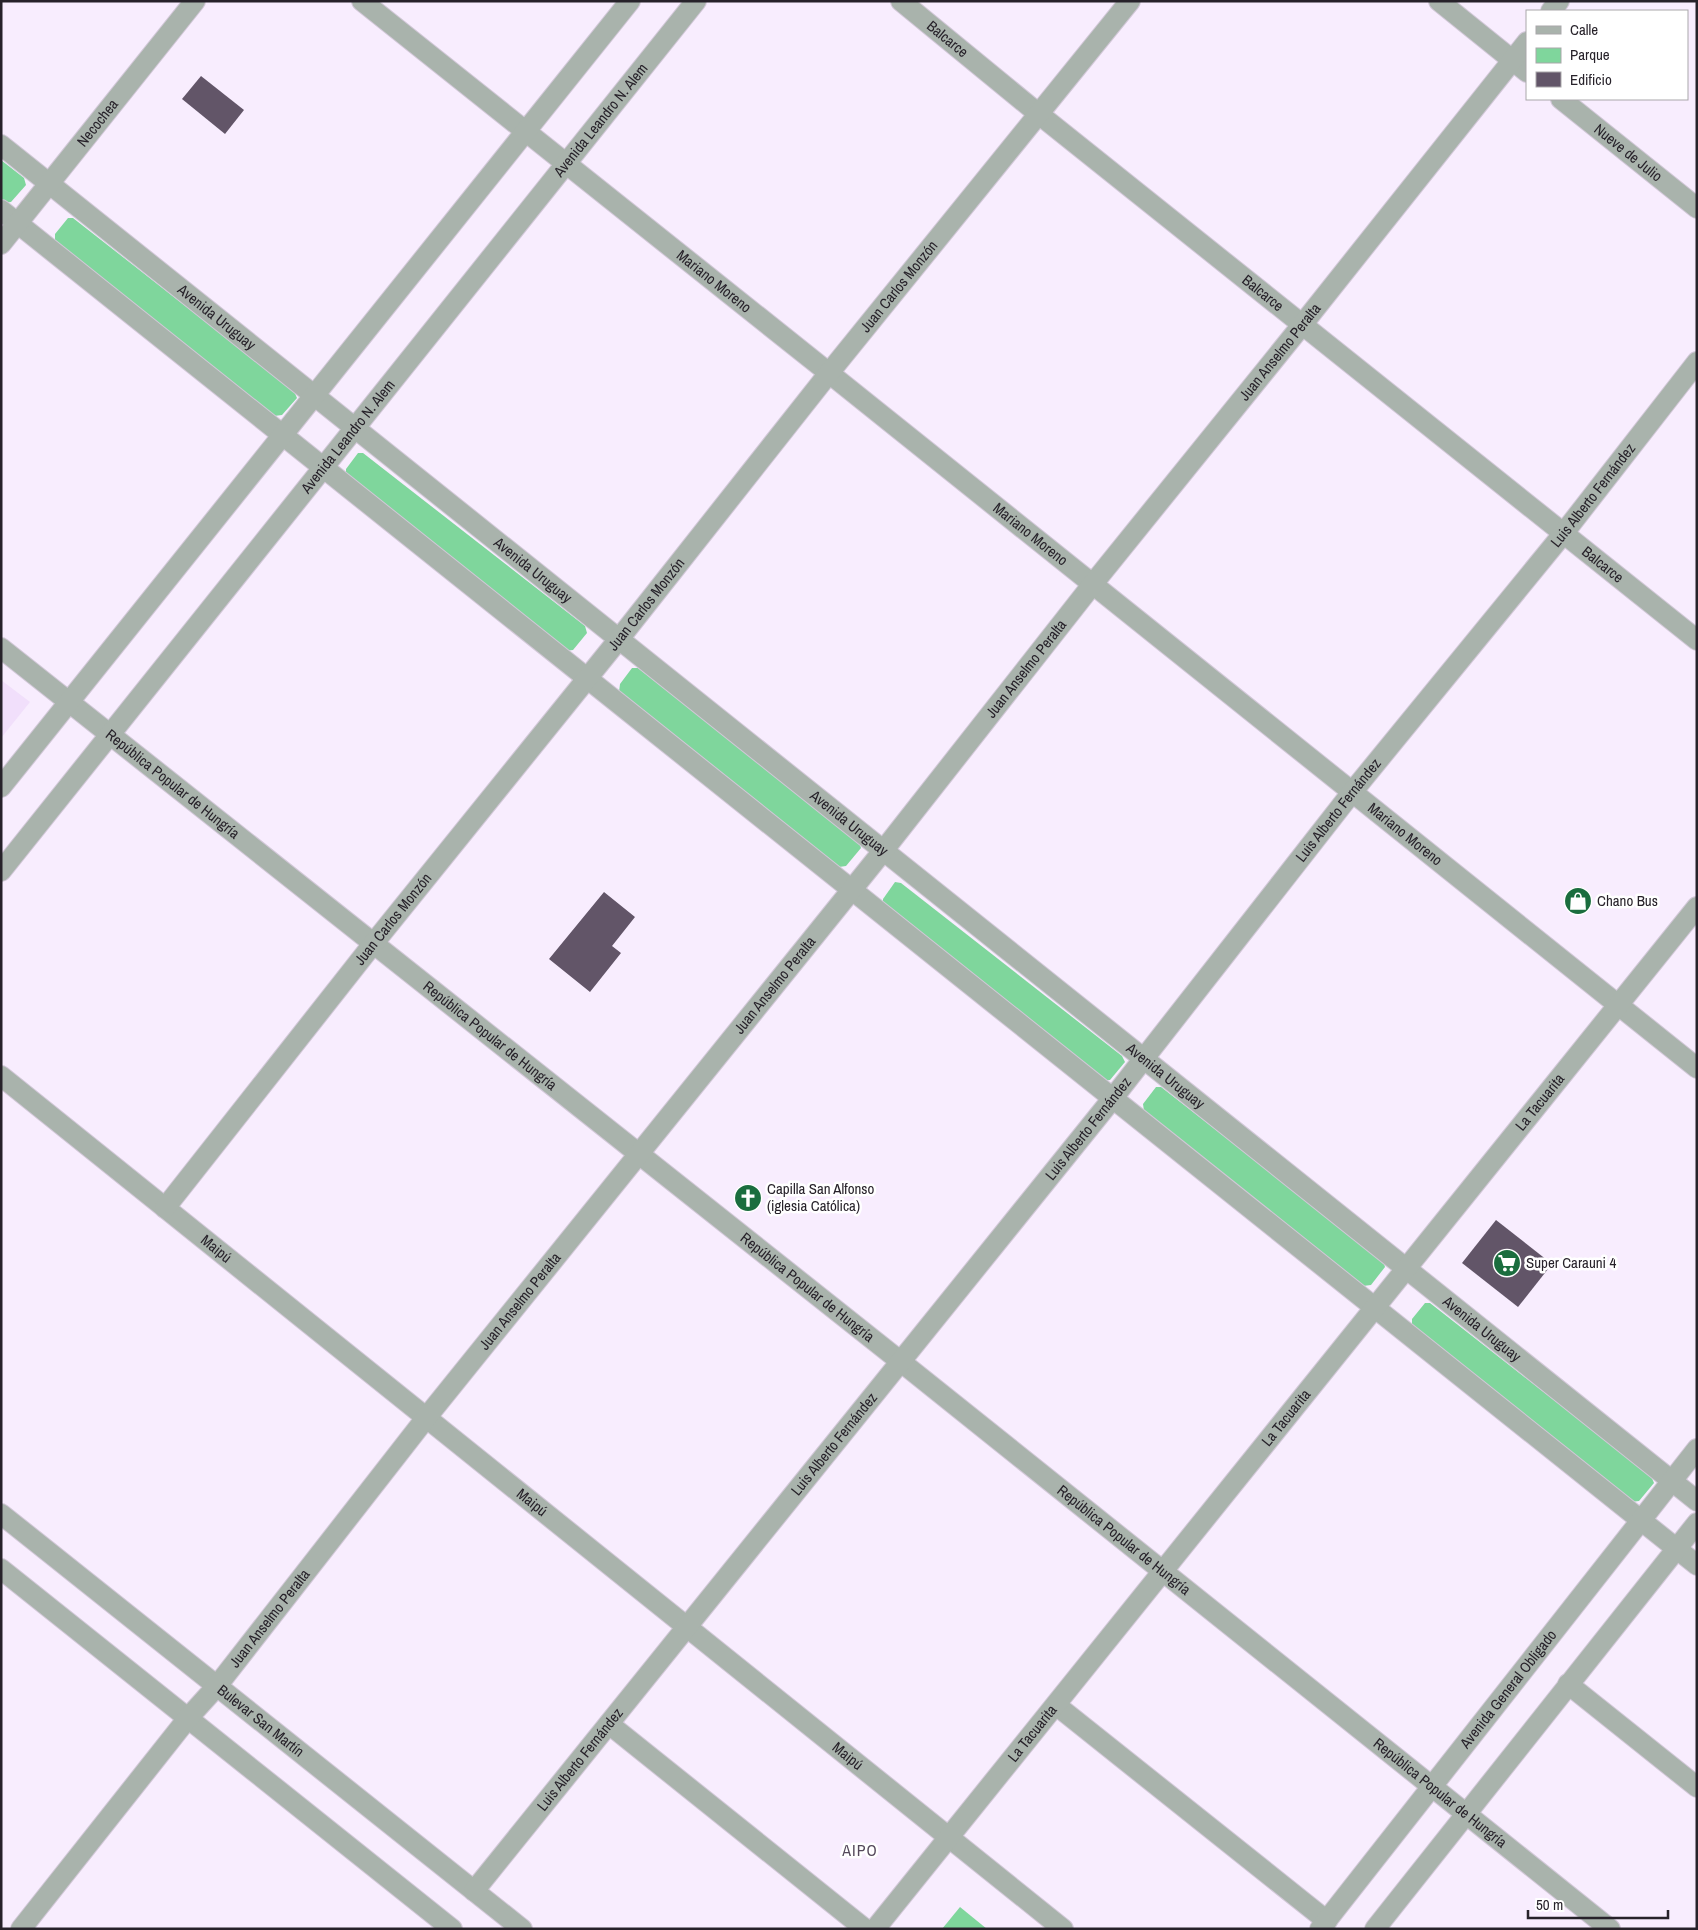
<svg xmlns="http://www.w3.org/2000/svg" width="1698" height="1930" font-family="'Archivo Narrow',sans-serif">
<rect width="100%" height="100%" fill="#f8edfe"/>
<polygon fill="#f1dffb" points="1,680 30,702 1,738"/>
<g fill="#7fd69c">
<polygon points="1,160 24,178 26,185 11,202 4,203 1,201"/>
<polygon points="68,218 73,218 294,391 297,398 282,415 274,416 55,241 55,234"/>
<polygon points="358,453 363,453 585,626 587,633 573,650 565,651 346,477 346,469"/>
<polygon points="632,668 638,668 859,841 861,848 846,866 839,867 619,692 620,684"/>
<polygon points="895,882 901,883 1122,1056 1125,1062 1110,1080 1102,1081 883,906 883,899"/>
<polygon points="1156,1087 1161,1087 1383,1260 1385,1267 1371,1285 1363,1286 1144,1111 1143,1104"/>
<polygon points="1425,1303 1430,1303 1651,1476 1654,1483 1639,1501 1631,1502 1412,1327 1412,1319"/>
<polygon points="960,1907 987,1929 942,1929"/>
</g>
<g fill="#625568">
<polygon points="201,76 244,110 225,134 182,99"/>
<polygon points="604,892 635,917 612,946 621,953 590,992 549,959"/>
<polygon points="1496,1220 1552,1264 1518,1307 1462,1263"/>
</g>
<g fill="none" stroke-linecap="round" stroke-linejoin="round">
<g stroke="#d2c8d8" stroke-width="22">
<g id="minor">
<path id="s1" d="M362 1 829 373 1697 1068"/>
<path id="s2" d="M901 1 1040 115 1697 640"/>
<polyline points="1439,1 1527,72"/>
<polyline points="1551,11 1559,1"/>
<path id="s3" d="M1561 99 1697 208"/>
<path id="s4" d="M1 145 1697 1501"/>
<polyline points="1,210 1697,1565"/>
<path id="s5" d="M1 244 195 1"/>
<path id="s6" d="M1 648 900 1361 1610 1929"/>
<polyline points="1,787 630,1"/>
<path id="s7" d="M1 871 696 1"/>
<path id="s8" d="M1 1076 1063 1929"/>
<path id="s9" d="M165 1208 373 944 619 639 829 373 1130 1"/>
<path id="s10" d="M1 1514 522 1929"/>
<polyline points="1,1569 452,1929"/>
<polyline points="1568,1684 1697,1787"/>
<polyline points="1056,1705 1327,1921"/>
<polyline points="609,1724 865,1929"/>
<path id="s11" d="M474 1891 1113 1098 1353 791 1563 534 1697 362"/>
<path id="s12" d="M21 1929 188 1718 217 1686 426 1418 883 851 1092 585 1302 325 1527 42"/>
<path id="s13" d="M875 1929 1697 907"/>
<path id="s14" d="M1320 1929 1697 1449"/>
<polyline points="1375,1929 1697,1523"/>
</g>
</g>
<use href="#minor" stroke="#a9b3ac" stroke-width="20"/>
</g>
<defs>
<g id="shop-disc" transform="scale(1.4375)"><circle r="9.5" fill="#1a6d3e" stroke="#fff"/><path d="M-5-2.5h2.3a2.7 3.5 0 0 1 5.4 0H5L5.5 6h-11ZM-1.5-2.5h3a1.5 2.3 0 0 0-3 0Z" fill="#fff"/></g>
<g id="church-disc" transform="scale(1.4375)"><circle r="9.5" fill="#1a6d3e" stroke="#fff"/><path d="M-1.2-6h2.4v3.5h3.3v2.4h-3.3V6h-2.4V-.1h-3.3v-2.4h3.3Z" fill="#fff"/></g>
<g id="supermarket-disc" transform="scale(1.4375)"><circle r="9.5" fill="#1a6d3e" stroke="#fff"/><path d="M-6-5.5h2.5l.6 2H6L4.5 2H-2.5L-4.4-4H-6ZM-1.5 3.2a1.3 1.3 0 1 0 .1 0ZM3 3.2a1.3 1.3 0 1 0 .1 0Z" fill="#fff"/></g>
</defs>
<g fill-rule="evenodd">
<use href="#shop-disc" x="1578" y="901"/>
<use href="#church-disc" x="748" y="1198"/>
<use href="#supermarket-disc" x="1507" y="1263"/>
</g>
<g text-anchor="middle" stroke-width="5" stroke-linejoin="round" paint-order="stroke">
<g font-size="15" fill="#27222a" stroke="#fff">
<text dy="5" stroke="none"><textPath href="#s2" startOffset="60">Balcarce</textPath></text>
<text dy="5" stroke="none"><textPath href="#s7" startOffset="961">Avenida Leandro N. Alem</textPath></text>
<text dy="5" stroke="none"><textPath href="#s5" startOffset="155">Necochea</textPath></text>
<text dy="5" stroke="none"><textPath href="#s3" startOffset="86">Nueve de Julio</textPath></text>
<text dy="5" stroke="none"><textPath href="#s1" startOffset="450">Mariano Moreno</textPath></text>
<text dy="5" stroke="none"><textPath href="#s9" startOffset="1178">Juan Carlos Monzón</textPath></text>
<text dy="5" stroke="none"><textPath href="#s2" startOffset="465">Balcarce</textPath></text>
<text dy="5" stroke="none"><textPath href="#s4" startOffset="276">Avenida Uruguay</textPath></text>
<text dy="5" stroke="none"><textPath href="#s12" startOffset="2018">Juan Anselmo Peralta</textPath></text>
<text dy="5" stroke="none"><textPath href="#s7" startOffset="556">Avenida Leandro N. Alem</textPath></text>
<text dy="5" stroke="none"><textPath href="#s11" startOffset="1789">Luis Alberto Fernández</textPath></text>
<text dy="5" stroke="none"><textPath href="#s1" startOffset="855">Mariano Moreno</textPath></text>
<text dy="5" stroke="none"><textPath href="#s2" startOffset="900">Balcarce</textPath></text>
<text dy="5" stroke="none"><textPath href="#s4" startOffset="681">Avenida Uruguay</textPath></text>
<text dy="5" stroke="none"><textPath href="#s9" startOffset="772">Juan Carlos Monzón</textPath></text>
<text dy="5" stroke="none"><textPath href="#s12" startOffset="1612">Juan Anselmo Peralta</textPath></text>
<text dy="5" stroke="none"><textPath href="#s6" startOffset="219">República Popular de Hungría</textPath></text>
<text dy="5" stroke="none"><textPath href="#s11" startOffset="1384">Luis Alberto Fernández</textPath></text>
<text dy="5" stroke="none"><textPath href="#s4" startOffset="1086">Avenida Uruguay</textPath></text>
<text dy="5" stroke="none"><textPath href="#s1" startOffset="1335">Mariano Moreno</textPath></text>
<text dy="5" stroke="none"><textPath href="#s9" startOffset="368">Juan Carlos Monzón</textPath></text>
<text dy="5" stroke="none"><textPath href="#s12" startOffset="1208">Juan Anselmo Peralta</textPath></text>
<text dy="5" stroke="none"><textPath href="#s6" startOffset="624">República Popular de Hungría</textPath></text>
<text dy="5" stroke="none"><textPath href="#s4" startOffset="1491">Avenida Uruguay</textPath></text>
<text dy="5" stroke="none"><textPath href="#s13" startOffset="1061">La Tacuarita</textPath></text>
<text dy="5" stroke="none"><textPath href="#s11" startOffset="979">Luis Alberto Fernández</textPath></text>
<text dy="5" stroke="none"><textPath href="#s8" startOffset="276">Maipú</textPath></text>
<text dy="5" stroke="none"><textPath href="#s6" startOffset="1029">República Popular de Hungría</textPath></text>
<text dy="5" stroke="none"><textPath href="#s12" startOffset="802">Juan Anselmo Peralta</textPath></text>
<text dy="5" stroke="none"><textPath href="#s4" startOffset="1896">Avenida Uruguay</textPath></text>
<text dy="5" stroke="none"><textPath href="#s13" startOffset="656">La Tacuarita</textPath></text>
<text dy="5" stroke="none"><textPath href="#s11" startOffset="574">Luis Alberto Fernández</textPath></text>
<text dy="5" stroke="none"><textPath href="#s8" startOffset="681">Maipú</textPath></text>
<text dy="5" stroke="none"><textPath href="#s6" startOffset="1434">República Popular de Hungría</textPath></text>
<text dy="5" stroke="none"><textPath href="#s12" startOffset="398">Juan Anselmo Peralta</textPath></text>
<text dy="5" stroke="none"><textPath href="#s14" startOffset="305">Avenida General Obligado</textPath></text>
<text dy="5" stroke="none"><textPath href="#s10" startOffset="332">Bulevar San Martín</textPath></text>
<text dy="5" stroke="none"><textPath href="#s13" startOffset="251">La Tacuarita</textPath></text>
<text dy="5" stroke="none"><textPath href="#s8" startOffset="1086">Maipú</textPath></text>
<text dy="5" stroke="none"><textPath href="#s11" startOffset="169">Luis Alberto Fernández</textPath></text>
<text dy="5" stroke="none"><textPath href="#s6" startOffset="1839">República Popular de Hungría</textPath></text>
</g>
<g font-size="15" fill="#27222a" stroke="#fff" text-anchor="start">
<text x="1597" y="906">Chano Bus</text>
<text x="767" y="1194">Capilla San Alfonso<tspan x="767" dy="17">(iglesia Católica)</tspan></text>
<text x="1526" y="1268">Super Carauni 4</text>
</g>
<g font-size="16" letter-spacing="1" fill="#55495b" stroke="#fff">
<text x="860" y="1856">AIPO</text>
</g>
</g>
<rect width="1698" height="1930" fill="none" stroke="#27222a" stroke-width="5"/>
<rect x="1526" y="10" width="162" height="90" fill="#ffffff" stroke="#a9a7aa"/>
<rect x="1536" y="26" width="25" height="8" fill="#a9b3ac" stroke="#a9a7aa"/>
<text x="1570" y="35" font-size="15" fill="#27222a">Calle</text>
<rect x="1536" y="48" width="25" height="15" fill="#7fd69c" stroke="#a9a7aa"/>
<text x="1570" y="60" font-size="15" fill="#27222a">Parque</text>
<rect x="1536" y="72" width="25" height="15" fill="#625568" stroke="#a9a7aa"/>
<text x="1570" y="85" font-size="15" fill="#27222a">Edificio</text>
<path d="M1528 1910v8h140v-8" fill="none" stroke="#27222a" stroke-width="2.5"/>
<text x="1536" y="1910" font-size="15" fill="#27222a" stroke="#ffffff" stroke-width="4" paint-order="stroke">50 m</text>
</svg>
